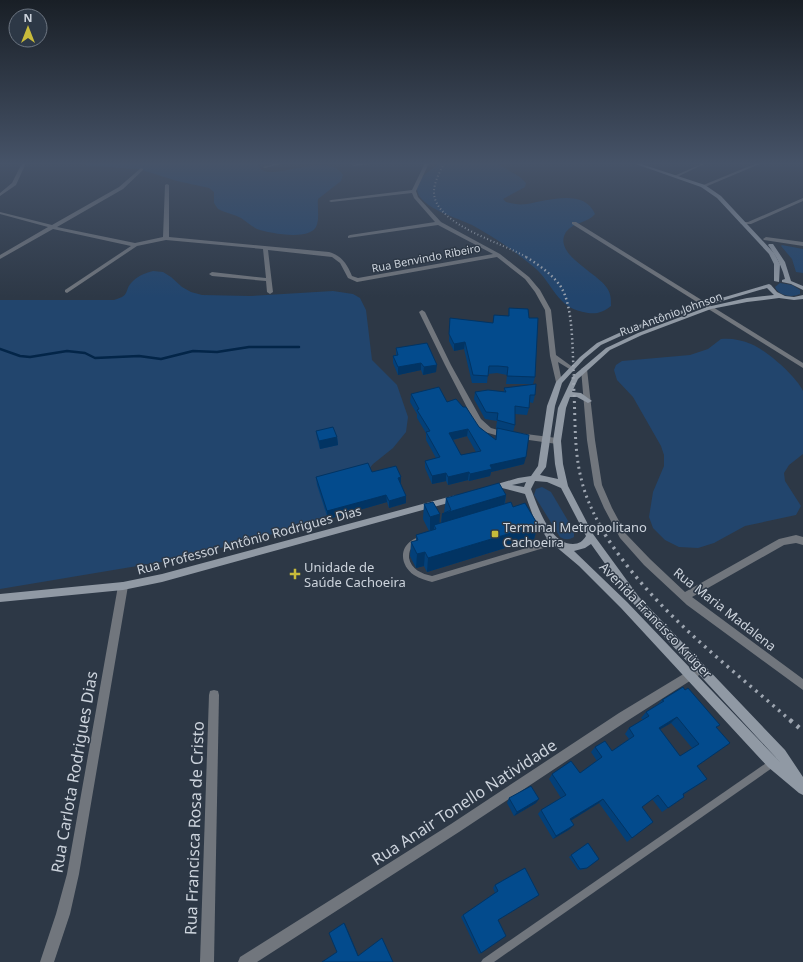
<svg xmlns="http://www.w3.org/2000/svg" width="803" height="962" font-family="'Noto Sans',sans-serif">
<rect width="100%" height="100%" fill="#2d3846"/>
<g fill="#22456d">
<path d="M79 163H258C262 189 325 148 343 175L341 181 318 199C317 207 320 219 316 227 308 241 269 233 257 229 251 226 246 221 241 218 234 214 225 213 218 209L214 203V192L209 188 177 181 139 169 91 166Z"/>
<path d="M438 163H496L520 177 526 183 525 187 503 199 506 202C513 204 519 205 527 204 547 201 584 188 595 214 588 223 573 222 566 232 552 254 598 273 607 288 611 294 611 299 611 306 602 313 595 315 583 312 557 307 553 284 535 268 516 252 494 237 472 225 458 218 420 208 417 190 415 178 432 171 438 163Z"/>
<polygon points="782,245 803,249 803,273 796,272 792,259 781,246"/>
<path d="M153 271 163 272 171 277 182 287 191 292 202 295 250 296 333 291 353 294 360 298 366 310 372 360 397 385 408 417 406 432 393 448 373 464 334 512 306 525 179 559 0 589V300H114C132 295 123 290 133 281 139 275 146 273 153 271Z"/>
<path d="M780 283 792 285 800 290V294C792 298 779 296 775 287Z"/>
<path d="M721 339C731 338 742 340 751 344 766 350 796 376 803 391V454L789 465 784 473 785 481 801 506 796 515 745 526 714 543 698 548 679 547 665 540 653 528 649 517 653 492 664 466V455L661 446 633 397 617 380 614 370 616 365 622 361 690 355 708 349Z"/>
<path d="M542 487 551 492 574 531V537C569 540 565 540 560 537L534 495 536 489Z"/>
</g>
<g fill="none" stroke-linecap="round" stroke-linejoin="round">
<polyline stroke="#032548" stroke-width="2.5" points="0,349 20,356 30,357 67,351 85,353 95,358 139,356 161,359 193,351 217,352 249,347 299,347"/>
<g fill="#71767d" fill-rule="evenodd">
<polygon points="704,163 706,163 677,177 674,176"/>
<path d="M549 535H553L554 537 547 547 432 582C426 580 420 579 414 575 402 567 398 550 411 541 415 538 419 537 423 536H425L426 538C422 542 415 543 411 549 409 551 409 555 409 558 411 569 422 574 432 576L543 543Z"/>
<polygon points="772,759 775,760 776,763 775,766 494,962 481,962 483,959"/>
</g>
<g fill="#71767d" fill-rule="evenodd">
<polygon points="22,163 26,163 16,185 0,196 0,193 12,183"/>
<polygon points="278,163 284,163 265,168 263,167"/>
<polygon points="366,163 377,163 354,166 352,165"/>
<path d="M425 163H429L416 191 418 197 441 222 500 254 529 277 540 290 551 310 556 355 574 368 571 370 558 362 562 382 561 384H559L556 382 550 356 545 310 535 292 525 279 497 257 357 282 348 278 340 263 332 257 268 250 273 292 270 294 267 292 266 281 212 276 209 274 212 272 266 278 263 249 166 240 137 246 67 293 65 292V290L131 246 53 229 0 259V255L48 227 0 214V212L52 225 119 187 141 168 143 169V170L123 189 57 227 135 243 163 237 165 185 167 184 169 185V237L329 252C342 256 347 264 352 276L358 278 493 254 438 225 348 238V236L350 235 435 222 414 198 412 193 331 202 329 201 331 200 412 190Z"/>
<polygon points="757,163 762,163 705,187 701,186"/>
<polygon points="803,198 803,201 751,224 742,224 740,223 742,222 748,222"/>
<polygon points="572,222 576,222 803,363 803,368 572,224"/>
<polygon points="766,237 803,242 803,246 764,240 763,239"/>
<polygon points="422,310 425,312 451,365 481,419 491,428 508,433 509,435 508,437 505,438 485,432 475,423 445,365 419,312"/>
<polygon points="584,367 587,369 595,440 602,485 612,508 626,534 650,559 685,592 779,539 796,535 803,537 803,545 796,543 784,545 692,597 803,679 803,690 687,605 644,565 620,538 604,508 594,485 587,440 581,369"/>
<polygon points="518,433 557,438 561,441 557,444 515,438 514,436 515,434"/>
<polygon points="123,582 126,583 128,586 79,874 70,914 54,962 40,962 56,914 67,874 118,586 120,583"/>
<polygon points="700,664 704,666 705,669 704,672 627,721 459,832 257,962 238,962 240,957 451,824 619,713"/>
<polygon points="214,690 218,691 219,695 214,962 200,962 209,695 210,691"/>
</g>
<g fill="#9099a4" fill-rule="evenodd">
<polygon points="633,163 638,163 705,185 721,196 774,253 780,264 779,282 774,281 774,264 769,254 717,198 701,187"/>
<path d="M769 244H773L785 262 791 281 803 286V290L791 284 782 282V280L785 279C782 266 776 256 768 245Z"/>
<path d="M769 284 771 285 777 292 785 296 794 297 803 295V299L794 300 779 298 747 302 711 309 642 335 610 350 578 379 572 392 581 393 592 401 588 403 577 397H570L566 408 561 441 563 464 568 486 593 534 639 597 785 750 803 777V795L799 793 768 767 621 608 579 566 548 540 533 516 525 494 502 488 490 492 487 491 486 489 487 487 518 478 531 476 538 466 547 406 556 382 580 357 597 343 630 328 701 304ZM767 288 774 295 747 298 707 307 638 333 606 348 573 376 558 408 553 441 555 464 558 479 540 475 546 467 555 406 562 383 584 359 601 345 634 330 705 306ZM535 481 547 482 561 488 586 536C583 541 579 544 573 544 550 544 538 507 531 489ZM526 482 524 487 512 485ZM591 544 633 603 780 762 627 602 574 551 585 548Z"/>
<polygon points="456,495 459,496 460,498 459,500 162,582 123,590 0,602 0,594 123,582 162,574"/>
</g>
<path stroke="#9ea6b1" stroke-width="2" stroke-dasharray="1 2.5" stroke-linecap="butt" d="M444 163C440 172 434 182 434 192 434 225 504 243 528 258"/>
<path stroke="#9ea6b1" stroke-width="2.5" stroke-dasharray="1.5 3" stroke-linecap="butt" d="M526 257C539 265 552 274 561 287 574 308 572 353 574 378"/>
<path stroke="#9ea6b1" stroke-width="3" stroke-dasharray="2 4" stroke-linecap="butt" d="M573 377C576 410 573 446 581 478 585 496 593 513 602 529"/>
<path stroke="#9ea6b1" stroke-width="3.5" stroke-dasharray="2.5 5" stroke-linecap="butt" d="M601 528C648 606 724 662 791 721"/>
<polyline stroke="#9ea6b1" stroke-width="4.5" stroke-dasharray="3 6" stroke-linecap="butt" points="790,720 803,731"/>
</g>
<g fill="#034079" fill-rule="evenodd">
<polygon points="509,308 535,377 533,384 506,384 507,375 497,373 488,374 487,383 472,383 464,349 454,351 449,341 450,318 493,323 508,316"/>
<polygon points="396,348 436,372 423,375 421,370 398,375 393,363 393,356 396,355"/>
<path d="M504 388 535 395 533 403 529 402V408L527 415 515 414V425L513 432 524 464 491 472 490 476 469 481 468 480 448 485 446 481 432 484 425 468V461L436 458 426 440V433L417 418V414L410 402 411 394 447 402 463 407 479 427 495 440 497 428 503 430 496 428 497 421 485 419 474 399 475 392H504ZM467 436 476 452 461 455 453 440Z"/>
<polygon points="316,431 337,437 338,445 320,449 317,438"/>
<polygon points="372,472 401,477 401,484 406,496 406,503 389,508 387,502 328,519 317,485 316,477"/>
<polygon points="506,495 505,504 513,507 538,525 534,539 427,572 424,566 416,568 410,556 411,542 416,541 416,535 429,531 423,519 424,504 440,523 441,523 442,514 444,513 446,498"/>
<path d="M662 700 720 725 716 728 730 743 697 766 701 783 683 795 684 797 662 812 652 799 642 807 632 838 627 842 599 803 571 820 570 829 553 839 538 814 541 810 561 798 549 779 552 774 580 773 597 761 591 752 595 747 612 751 629 739 625 734 629 728 643 720 641 718 646 712 657 705ZM671 723 693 749 680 756 660 729Z"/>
<polygon points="509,798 536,803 514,816 507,803"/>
<polygon points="588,843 599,859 585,869 578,870 569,857"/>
<polygon points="525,868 481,953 479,954 461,917 463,915 495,893 493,888 495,885"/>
</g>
<g fill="#023463">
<polygon points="465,342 464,349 454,351 454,344"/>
<polygon points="421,363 421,370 398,375 398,367"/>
<polygon points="437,365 436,372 423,375 424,367"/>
<polygon points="468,429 467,436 448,441 449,433"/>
<polygon points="337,437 338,445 320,449 319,441"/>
<polygon points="526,457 524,464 491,472 490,476 469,481 470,474 490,465"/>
<polygon points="469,472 468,480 448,485 448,477"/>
<polygon points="446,473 446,481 432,484 432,476"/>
<polygon points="401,477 401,485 398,478"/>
<polygon points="386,495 387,502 328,519 327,511"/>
<polygon points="506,495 503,510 441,528 442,514"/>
<polygon points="406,496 406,503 389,508 389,501"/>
<polygon points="440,514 439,529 434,525 434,530 430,532 430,517"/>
<polygon points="538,525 534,539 427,572 428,558"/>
<polygon points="425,552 424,566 416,568 417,554"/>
<polygon points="677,717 671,723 654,733 659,728"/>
<polygon points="539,799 536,803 514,816 517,812"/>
<polygon points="603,799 599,803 567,823 570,819"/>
<polygon points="574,825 570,829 553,839 556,836"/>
<polygon points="344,923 345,924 359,957 358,956"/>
</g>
<g fill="#034b8d" stroke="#023463" fill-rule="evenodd">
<polygon points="509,308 528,309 529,318 538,318 535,377 507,376 508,367 498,366 489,366 488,376 473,375 465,342 454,344 449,334 450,318 493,323 494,315 509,316"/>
<polygon points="427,343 437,365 424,367 421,363 398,367 393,356 398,355 396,348"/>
<polygon points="536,384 535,395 530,395 529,408 515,406 515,425 497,420 498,413 486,412 475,392 488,390 506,392 504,388"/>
<path d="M439 387 447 402 456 399 463 407H466L479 427 496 440 497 428 529 435 526 457 490 465 492 469 470 474 469 472 448 477 446 473 432 476 425 461 440 457 426 432 430 431 417 410 419 409 411 394ZM468 429 481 451 461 455 449 433Z"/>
<polygon points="333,427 337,437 319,441 316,431"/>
<polygon points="368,463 372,472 396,466 401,477 398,478 406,496 389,501 386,495 327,511 316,477"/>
<polygon points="499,483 506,495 442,514 451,510 446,498"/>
<polygon points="433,502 440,514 430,517 424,504"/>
<polygon points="511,502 513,507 525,503 538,525 428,558 425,552 417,554 411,542 418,540 416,535 436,529 434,525"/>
<path d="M683 687 685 690 688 688 720 725 716 727 730 743 697 766 707 779 683 794 684 797 668 808 658 795 642 807 653 822 632 838 603 799 570 819 574 825 556 836 541 810 566 795 552 774 571 761 580 773 602 757 595 747 605 741 612 751 634 736 629 728 649 716 646 712 664 701 662 700ZM677 717 699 744 680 756 659 728Z"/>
<polygon points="531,786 539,799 517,812 509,798"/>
<polygon points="588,843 599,859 587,868 580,869 571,855"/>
<polygon points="525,868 539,895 498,920 506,936 481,953 463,915 498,891 495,885"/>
<polygon points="344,923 358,956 382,938 393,962 322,962 337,952 329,933"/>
</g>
<linearGradient id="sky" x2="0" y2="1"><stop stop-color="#191f26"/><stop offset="0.55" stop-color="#465368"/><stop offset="1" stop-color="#465368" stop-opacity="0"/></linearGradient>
<rect width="803" height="297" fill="url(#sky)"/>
<g fill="#c8bb3b" stroke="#2d3846" stroke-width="1.5">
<rect x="491" y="530" width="8" height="8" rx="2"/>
<path d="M293 568h4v4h4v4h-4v4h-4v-4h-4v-4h4z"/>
</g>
<g text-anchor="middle" stroke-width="3" stroke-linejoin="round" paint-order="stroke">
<g font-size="11" fill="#ccd3dc" stroke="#2d3846">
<text transform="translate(426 258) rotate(-11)" y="4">Rua Benvindo Ribeiro</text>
<text transform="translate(671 314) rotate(-20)" y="4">Rua Antônio Johnson</text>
</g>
<g font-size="13" fill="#ccd3dc" stroke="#2d3846" text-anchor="start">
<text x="503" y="532">Terminal Metropolitano<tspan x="503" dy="15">Cachoeira</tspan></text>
<text x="304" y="572">Unidade de<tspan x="304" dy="15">Saúde Cachoeira</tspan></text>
</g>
<g font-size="13" fill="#ccd3dc" stroke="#2d3846">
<text transform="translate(249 540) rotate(-15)" y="5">Rua Professor Antônio Rodrigues Dias</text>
<text transform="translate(725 609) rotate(38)" y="5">Rua Maria Madalena</text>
<text transform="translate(656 620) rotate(46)" y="5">Avenida Francisco Krüger</text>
</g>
<g font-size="16" fill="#ccd3dc" stroke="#2d3846">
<text transform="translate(74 772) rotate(-80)" y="6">Rua Carlota Rodrigues Dias</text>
<text transform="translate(464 802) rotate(-33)" y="6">Rua Anair Tonello Natividade</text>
<text transform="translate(194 828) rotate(-88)" y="6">Rua Francisca Rosa de Cristo</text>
</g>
</g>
<g transform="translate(28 28)"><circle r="19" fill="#2d3846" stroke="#6d7682"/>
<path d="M0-3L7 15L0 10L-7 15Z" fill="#c8bb3b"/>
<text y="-6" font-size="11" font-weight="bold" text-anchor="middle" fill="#ccd3dc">N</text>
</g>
</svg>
